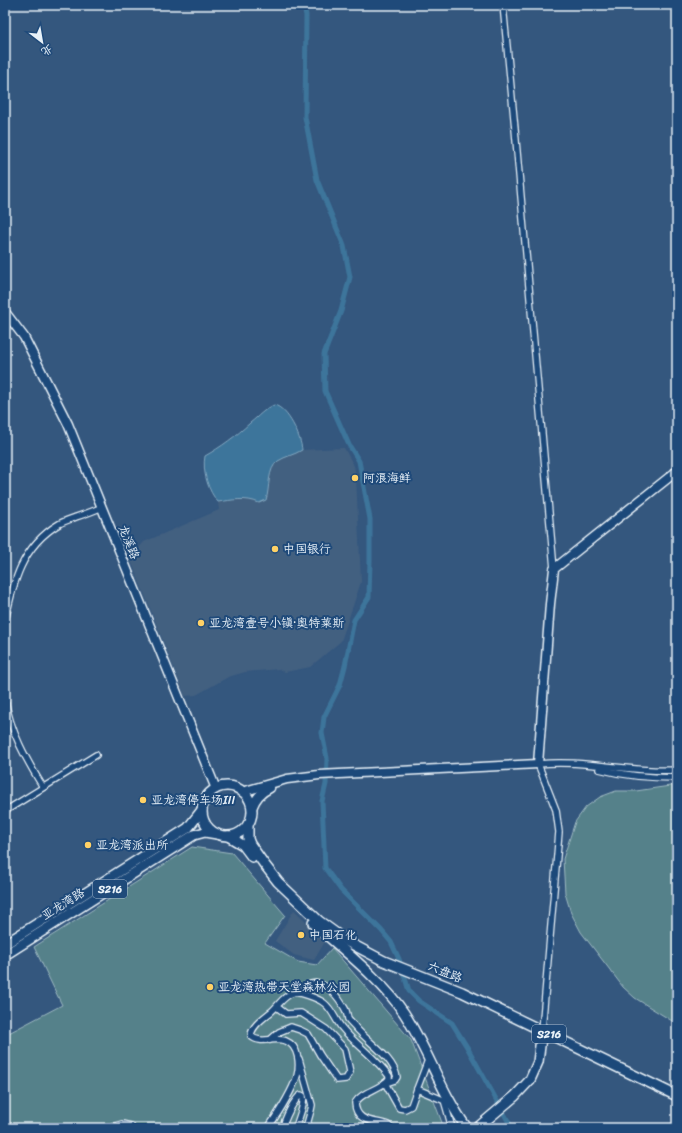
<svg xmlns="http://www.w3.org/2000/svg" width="682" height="1133" font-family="Sriracha,'LXGW WenKai TC',sans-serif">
<rect width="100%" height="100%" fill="#34577e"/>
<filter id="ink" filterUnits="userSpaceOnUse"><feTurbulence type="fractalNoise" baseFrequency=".025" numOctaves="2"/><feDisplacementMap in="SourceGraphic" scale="8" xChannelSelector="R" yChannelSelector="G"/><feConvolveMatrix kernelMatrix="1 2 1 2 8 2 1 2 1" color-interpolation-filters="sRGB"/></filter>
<g filter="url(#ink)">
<g fill="#436080">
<polygon points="344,448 354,466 356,477 361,582 341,641 310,667 285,672 278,669 245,672 228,677 196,695 185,696 130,558 144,542 219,510 218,502 240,499 252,500 259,503 270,478 271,470 276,462 288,456 302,450"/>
<polygon points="294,910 326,940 314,960 294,955 275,941"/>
</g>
<g fill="#55818a" stroke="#9eb9c1">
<polygon points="677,785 677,1024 635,998 623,987 581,932 571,913 565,893 563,859 575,822 586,807 600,797 616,791 636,791"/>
<polygon points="192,847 232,853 285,915 265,943 298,962 317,965 332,948 411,1040 444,1128 5,1128 5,1035 62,1005 34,947"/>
</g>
<path fill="#3e759b" stroke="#82a7c0" d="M274 405C288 408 301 437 302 450 294 455 286 456 278 461 267 469 270 488 266 500L259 503C246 497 232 500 218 502 208 491 202 471 205 456 221 447 236 436 250 423 259 416 263 410 274 405Z"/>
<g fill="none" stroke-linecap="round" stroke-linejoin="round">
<polyline stroke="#3e759b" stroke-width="5" points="303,5 306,15 305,117 317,180 344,246 350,277 341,311 324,354 325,391 349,445 359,461 370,519 370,561 369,597 354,620 345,666 340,685 324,717 322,733 327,758 326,784 322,801 325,868 341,890 381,930 391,942 399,959 409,991 419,1001 452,1023 467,1047 512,1128"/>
<g stroke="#e8f1f8" stroke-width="8">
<g id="street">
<polyline points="503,5 515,129 554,569"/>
<path d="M5 622C13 582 22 546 59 524 64 521 71 519 76 517 85 514 94 511 102 507"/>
<path d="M5 699C10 731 27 761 43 787"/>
<path d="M599 769C625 776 650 778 677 778"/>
<polyline points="5,811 96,755"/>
<path d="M299 993C316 972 334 990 344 1007 347 1011 347 1015 348 1019 350 1022 354 1025 356 1028 369 1043 393 1057 397 1077L395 1080 386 1083"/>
<path d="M542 1030 559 832 556 810 538 764C584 759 631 773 677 770"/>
<polyline points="270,1040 279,1032 291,1027 300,1030 308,1034 320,1055 337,1080 346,1079 350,1072 345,1049 326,1029 301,1013 286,1014 277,1007"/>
<polyline points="299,1059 312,1105 311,1110 306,1128"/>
<polyline points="428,1060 417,1089 450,1103"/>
<polyline points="385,1083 399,1108 405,1109 411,1106 417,1089"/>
<polyline points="444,1100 452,1128"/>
<polyline points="108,1128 122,1124 131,1126 132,1128"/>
<path d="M268 1128C277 1115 292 1091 297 1076 300 1065 299 1046 286 1041 275 1036 260 1045 251 1036 251 1026 265 1017 272 1011 279 1005 283 996 293 993 299 991 319 999 324 1003 333 1010 335 1020 342 1028 356 1045 376 1058 389 1076V1079C380 1090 362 1091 355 1103 356 1123 374 1120 388 1125L391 1128"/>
<path d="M283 1128C284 1120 294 1099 301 1095L303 1096C305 1107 298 1117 296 1128"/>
</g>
</g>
<g stroke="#e8f1f8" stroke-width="11">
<g id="secondary">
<polyline points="5,312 24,337 68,424 216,789"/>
<polyline points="242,792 287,779 319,775 538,764 550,604 554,569 677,471"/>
<path d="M252 808C256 798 260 793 270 788"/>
</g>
</g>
<g stroke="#e8f1f8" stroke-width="12">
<g id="primary">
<circle cx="227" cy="811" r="25"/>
<polyline points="248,824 248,839 250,844 264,864 278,882 319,921 348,942 384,961 462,992 677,1096"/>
<polyline points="228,836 243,845 252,857"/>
<path d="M313 923C343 950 382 980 404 1013 428 1050 441 1093 467 1128"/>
<polyline points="5,944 188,828 202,810"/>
<polyline points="5,955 194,835 205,832 217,834"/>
<polyline points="477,1128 515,1096 530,1080 538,1062 542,1030"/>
</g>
</g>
<use href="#street" stroke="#1f4a7a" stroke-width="5.5"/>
<use href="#secondary" stroke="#1f4a7a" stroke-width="8"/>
<use href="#primary" stroke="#1f4a7a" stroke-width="9"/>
</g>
</g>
<g fill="#ffd166" stroke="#1f4a7a" stroke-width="1.5">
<circle cx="355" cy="478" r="4"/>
<circle cx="275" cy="549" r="4"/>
<circle cx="201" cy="623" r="4"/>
<circle cx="143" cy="800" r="4"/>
<circle cx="88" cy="845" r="4"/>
<circle cx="301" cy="935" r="4"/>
<circle cx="210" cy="987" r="4"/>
</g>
<g text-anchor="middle" stroke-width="4" stroke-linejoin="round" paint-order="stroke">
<g fill="#1f4a7a" stroke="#acbfd2" stroke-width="1">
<rect x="93" y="880" width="34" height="18" rx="3"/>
<rect x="532" y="1025" width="34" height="18" rx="3"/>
</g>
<g font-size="11" font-weight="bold" fill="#e8f1f8">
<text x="110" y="893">S216</text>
<text x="549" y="1038">S216</text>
</g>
<g font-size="12" fill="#e8f1f8" stroke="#1f4a7a" text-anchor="start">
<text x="363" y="482">阿浪海鲜</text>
<text x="283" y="553">中国银行</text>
<text x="209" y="627">亚龙湾壹号小镇·奥特莱斯</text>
<text x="151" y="804">亚龙湾停车场III</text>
<text x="96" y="849">亚龙湾派出所</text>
<text x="309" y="939">中国石化</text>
<text x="218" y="991">亚龙湾热带天堂森林公园</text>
</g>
<g font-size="12" fill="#e8f1f8" stroke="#1f4a7a">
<text transform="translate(129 542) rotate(68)" y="4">龙溪路</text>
<text transform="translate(63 904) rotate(-32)" y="4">亚龙湾路</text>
<text transform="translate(445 972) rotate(22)" y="4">六盘路</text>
</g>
</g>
<rect width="682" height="1133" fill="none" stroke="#1f4a7a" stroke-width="20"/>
<rect x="10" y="10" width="662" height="1113" fill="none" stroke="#e8f1f8" stroke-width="1.5" filter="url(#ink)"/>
<g transform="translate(42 42) rotate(149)" stroke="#1f4a7a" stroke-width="3" paint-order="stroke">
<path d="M0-3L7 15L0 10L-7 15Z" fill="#e8f1f8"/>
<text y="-6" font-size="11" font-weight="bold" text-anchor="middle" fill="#e8f1f8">北</text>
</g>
</svg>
